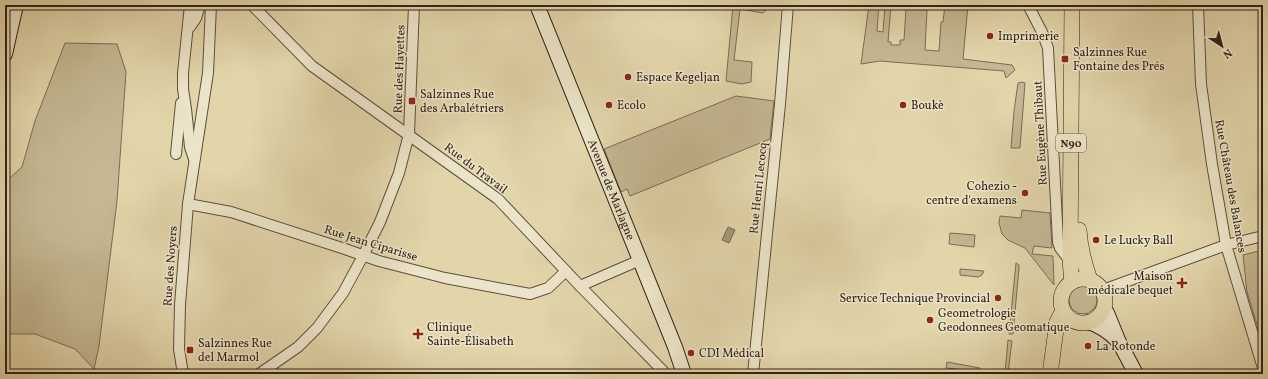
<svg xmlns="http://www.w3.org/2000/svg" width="1268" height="379" font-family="Vollkorn,serif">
<rect width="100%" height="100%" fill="#e2d5aa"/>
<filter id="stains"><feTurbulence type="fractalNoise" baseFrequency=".005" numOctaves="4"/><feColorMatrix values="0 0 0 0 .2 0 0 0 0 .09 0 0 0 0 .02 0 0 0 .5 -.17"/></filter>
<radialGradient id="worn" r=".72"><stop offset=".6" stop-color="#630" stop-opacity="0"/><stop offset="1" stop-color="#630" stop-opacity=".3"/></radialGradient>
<g fill="#c4b791" stroke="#7a6c54">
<polygon points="733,5 768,8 763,13 740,9 734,60 752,62 751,82 742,84 726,81"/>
<polygon points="869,5 879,5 877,31 883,32 885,5 891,5 888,42 891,42 891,45 900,45 900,40 904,40 906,8 927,10 925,50 939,51 941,22 943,22 945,5 968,5 963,59 1012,65 1015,70 1006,78 1004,71 880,61 861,64"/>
<polygon points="65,43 117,44 126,72 117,201 99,346 94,369 75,349 35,334 5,334 5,182 22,167 35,121"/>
<polygon points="1022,82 1025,83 1020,148 1011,148 1014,111 1018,83"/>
<polygon points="736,96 774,101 770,139 630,196 627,189 621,192 604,149"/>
<polygon points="1022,210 1050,213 1052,248 1034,246 1032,254 1053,256 1054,285 1025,248 1008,240 1002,234 999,223 1000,216 1021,218"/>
<polygon points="950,233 975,235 974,247 949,244"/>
<polygon points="1263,250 1263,344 1247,292 1243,255"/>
<polygon points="1016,263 1019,265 1019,268 1013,334 1009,334"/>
<polygon points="960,269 984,271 982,275 978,277 960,275"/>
<circle cx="1083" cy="300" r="14"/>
<polygon points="1008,340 1012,341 1008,373 1005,373"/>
<polygon points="947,362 980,368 977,371 946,368"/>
</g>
<polygon fill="#a69878" stroke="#776952" points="728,227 735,230 729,243 722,240"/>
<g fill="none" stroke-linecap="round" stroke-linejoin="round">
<g stroke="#5d4f3c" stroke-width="12">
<g id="street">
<polyline points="190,5 183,73 183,89 186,109 190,147 194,159"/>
<polyline points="252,5 312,66 498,199 580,286 666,374"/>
<polyline points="1028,5 1042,32 1048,48 1058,242 1060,248 1070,261"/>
<polyline points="1198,5 1201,84 1212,164 1226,245 1263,368"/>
<polyline points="190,27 196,18 200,5"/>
<polyline points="176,154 181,103"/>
<polyline points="188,204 231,212 345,249 379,261 445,278 530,294 548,288 566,271"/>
<polyline points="580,286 640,260"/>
<polyline points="1103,290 1226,245 1263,236"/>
<polyline points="183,374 179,349 180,305 188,204 208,73 211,5"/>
<polyline points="259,374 298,347 317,328 343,293 363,256 380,222 399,173 409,134 414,5"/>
<polyline points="753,374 780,104 788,5"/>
</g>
</g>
<g stroke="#312218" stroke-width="16">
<g id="secondary">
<path id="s1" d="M537 5 675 347 684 374"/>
<polyline points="5,54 16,5"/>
<polyline points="1104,310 1107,313 1118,340 1136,374"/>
<path d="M1089 322C1100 326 1109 332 1117 340"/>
</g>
</g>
<g stroke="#312218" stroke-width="16">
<g id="primary">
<path d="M1079 230C1080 248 1084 263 1090 280"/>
<circle cx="1083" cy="301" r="22"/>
<polyline points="1072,282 1070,261 1072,5"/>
<polyline points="1050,374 1057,322 1063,310"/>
</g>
</g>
<use href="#street" stroke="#ece4c8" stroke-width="10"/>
<use href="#secondary" stroke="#ece4c8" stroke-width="14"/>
<use href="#primary" stroke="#e2d5aa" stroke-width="15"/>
</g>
<g fill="#8f2418" stroke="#ece4c8" stroke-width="1.5">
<circle cx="990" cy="36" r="4"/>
<rect x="1061" y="55" width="8" height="8" rx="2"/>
<circle cx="628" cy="77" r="4"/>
<rect x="408" y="97" width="8" height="8" rx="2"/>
<circle cx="609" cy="105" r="4"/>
<circle cx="903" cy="105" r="4"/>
<circle cx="1025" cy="193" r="4"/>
<circle cx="1096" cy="240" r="4"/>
<path d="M1180 277h4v4h4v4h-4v4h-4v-4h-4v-4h4z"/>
<circle cx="998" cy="298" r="4"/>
<circle cx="930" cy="320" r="4"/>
<path d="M416 328h4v4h4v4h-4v4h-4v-4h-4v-4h4z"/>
<circle cx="1088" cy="346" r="4"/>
<rect x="186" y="346" width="8" height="8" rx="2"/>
<circle cx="691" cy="353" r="4"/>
</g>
<g text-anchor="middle" stroke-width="3" stroke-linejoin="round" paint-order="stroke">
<rect fill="#ece4c8" stroke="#695c4d" stroke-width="1" x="1056" y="134" width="30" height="18" rx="3"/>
<g font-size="11" font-weight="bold" fill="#312218">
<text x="1071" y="147">N90</text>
</g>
<g font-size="12" fill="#312218" stroke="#ece4c8" text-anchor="start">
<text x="998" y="40">Imprimerie</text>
<text x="1073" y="56">Salzinnes Rue<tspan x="1073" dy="14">Fontaine des Prés</tspan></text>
<text x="636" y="81">Espace Kegeljan</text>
<text x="420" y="98">Salzinnes Rue<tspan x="420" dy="14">des Arbalétriers</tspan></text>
<text x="617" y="109">Ecolo</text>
<text x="911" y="109">Boukè</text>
<text x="1017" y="190" text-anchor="end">Cohezio -<tspan x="1017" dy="14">centre d'examens</tspan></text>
<text x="1104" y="244">Le Lucky Ball</text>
<text x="1173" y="280" text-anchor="end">Maison<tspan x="1173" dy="14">médicale bequet</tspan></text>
<text x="990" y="302" text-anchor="end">Service Technique Provincial</text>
<text x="938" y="317">Geometrologie<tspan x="938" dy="14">Geodonnees Geomatique</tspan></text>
<text x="427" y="331">Clinique<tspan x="427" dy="14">Sainte-Élisabeth</tspan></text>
<text x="198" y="347">Salzinnes Rue<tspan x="198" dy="14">del Marmol</tspan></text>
<text x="1096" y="350">La Rotonde</text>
<text x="699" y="357">CDI Médical</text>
</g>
<g font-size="12" fill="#312218" stroke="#ece4c8">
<text transform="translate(399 69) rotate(-88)" y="4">Rue des Hayettes</text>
<text transform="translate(1040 133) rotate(-93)" y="4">Rue Eugène Thibaut</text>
<text transform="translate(476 168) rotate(37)" y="4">Rue du Travail</text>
<text transform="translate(1231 186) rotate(80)" y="4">Rue Château des Balances</text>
<text transform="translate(758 188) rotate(-84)" y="4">Rue Henri Lecocq</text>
<text dy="4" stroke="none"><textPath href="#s1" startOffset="199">Avenue de Marlagne</textPath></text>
<text transform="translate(371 243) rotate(17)" y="4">Rue Jean Ciparisse</text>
<text transform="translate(170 266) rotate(-86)" y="4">Rue des Noyers</text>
</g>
</g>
<rect width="1268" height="379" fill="none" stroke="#e2d5aa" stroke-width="20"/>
<rect x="6" y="6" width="1256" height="367" fill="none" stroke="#312218" stroke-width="2"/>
<rect x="10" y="10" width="1248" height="359" fill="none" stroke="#312218"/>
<g transform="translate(1222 46) rotate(144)" stroke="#ece4c8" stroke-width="3" paint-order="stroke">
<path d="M0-3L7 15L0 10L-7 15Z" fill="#312218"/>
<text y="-6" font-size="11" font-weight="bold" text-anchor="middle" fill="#312218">N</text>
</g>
<rect width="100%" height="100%" filter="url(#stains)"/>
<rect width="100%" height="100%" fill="url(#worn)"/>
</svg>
